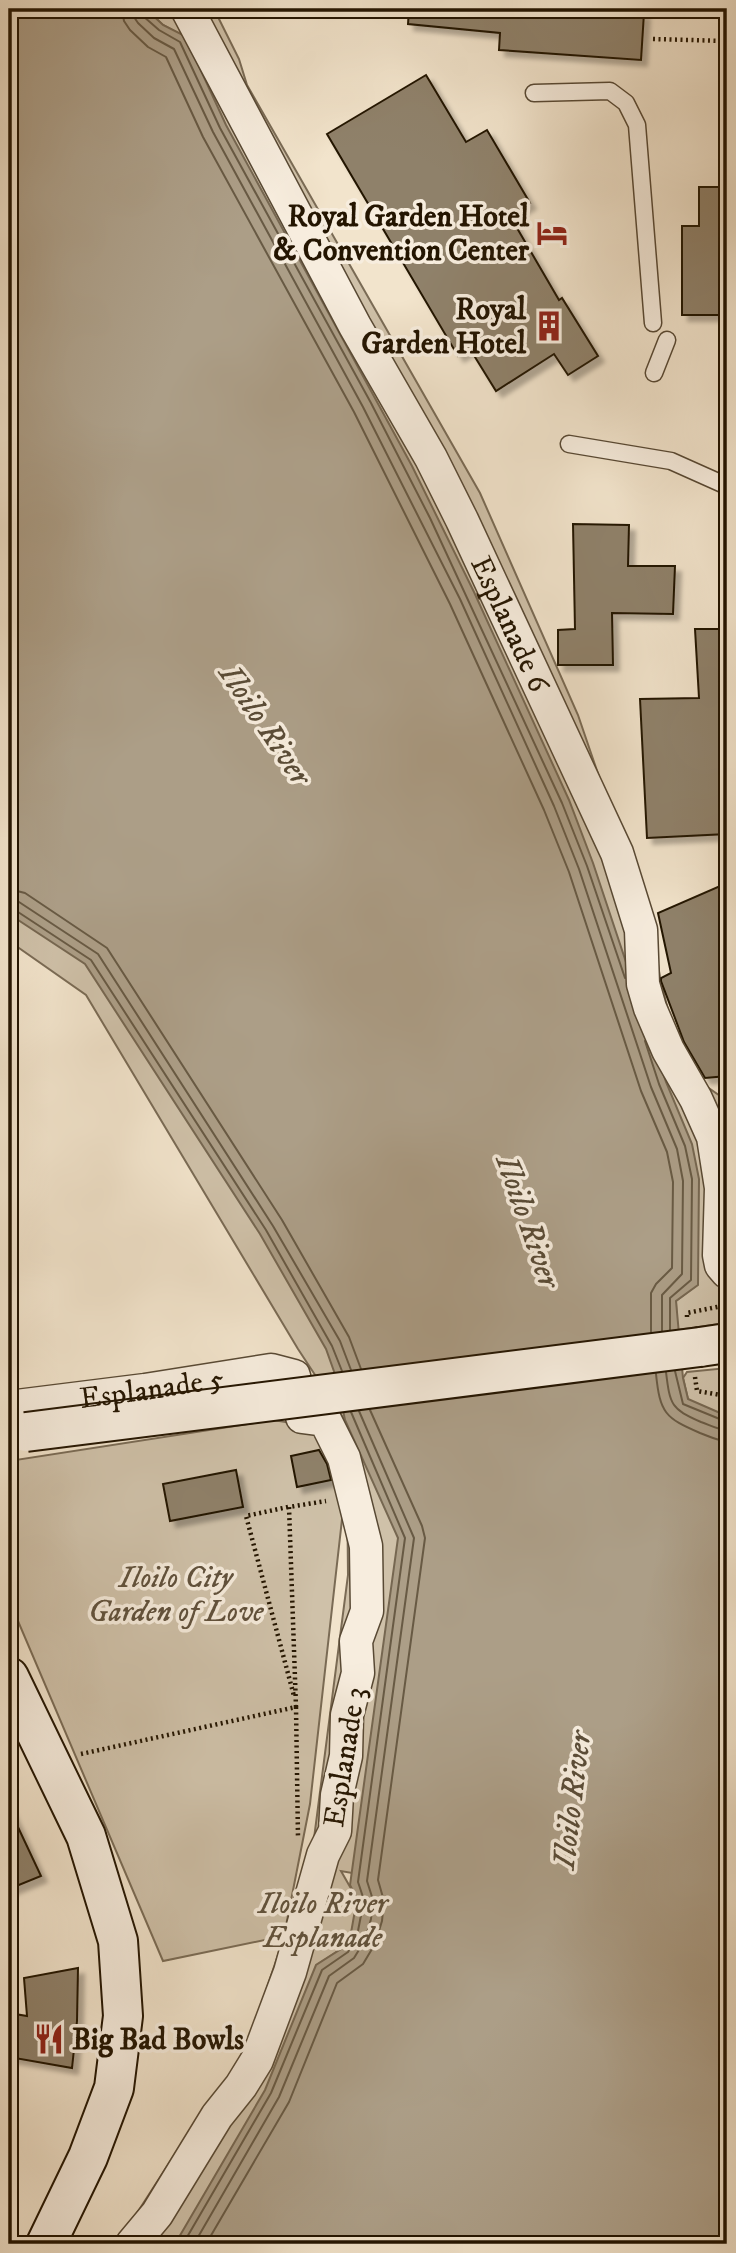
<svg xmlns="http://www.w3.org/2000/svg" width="736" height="2253" font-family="'IM FELL DW Pica',serif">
<defs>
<filter id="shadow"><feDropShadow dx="6" dy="6" stdDeviation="2" flood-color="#0004"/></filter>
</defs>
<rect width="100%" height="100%" fill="#f2e4cc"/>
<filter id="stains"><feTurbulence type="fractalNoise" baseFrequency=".00286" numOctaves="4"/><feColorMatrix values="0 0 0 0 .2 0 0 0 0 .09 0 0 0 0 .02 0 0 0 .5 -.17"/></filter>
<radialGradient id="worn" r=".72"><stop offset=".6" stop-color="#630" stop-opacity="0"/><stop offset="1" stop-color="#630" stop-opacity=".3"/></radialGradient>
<g fill="#cfc1a9" stroke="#7a6b55" stroke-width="2">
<polygon points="146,9 214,9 239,59 247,85 480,493 578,715 654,938 660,978 672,1026 679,1032 696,1079 723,1098 727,1133 727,1323 677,1330 676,1301 697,1285 278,242 185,37 163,25"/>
<polygon points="9,822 415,1438 363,1870 352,1873 341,1871 357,1899 356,1915 351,1933 344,1947 317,1965 205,2244 117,2244 195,2123 241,2065 312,1854 348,1575 347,1475 310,1804 284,1936 163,1961 9,1600 9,1461 273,1420 310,1426 338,1419 344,1419 298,1349 86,995 9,941"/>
<polygon points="727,1368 727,1443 688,1399 683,1378 687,1372"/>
</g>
<polygon fill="#ac9e87" stroke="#766751" stroke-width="2" points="9,9 146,9 163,25 185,36 226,125 412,466 474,592 569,800 593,863 666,1082 692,1144 699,1179 698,1285 676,1301 683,1378 688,1399 727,1416 727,2244 175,2244 265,2090 316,1965 344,1947 351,1933 357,1899 350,1885 398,1538 345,1420 336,1377 326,1349 260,1234 85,964 9,914"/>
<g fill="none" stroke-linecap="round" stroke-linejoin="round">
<g stroke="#685a44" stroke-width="2">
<polyline points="122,9 124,21 130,30 148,47 166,57 203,137 354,412 450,604 544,810 569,872 641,1091 667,1152 673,1182 672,1268 656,1284 651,1293 651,1332"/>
<polyline points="133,9 134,17 138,23 154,38 174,49 213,132 363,407 460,599 554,806 579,869 651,1087 677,1149 683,1181 682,1274 662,1295 662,1331"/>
<polyline points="142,9 143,16 159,30 180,42 220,128 371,403 430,518 562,803 587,866 625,978"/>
<polyline points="9,889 25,893 107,948 282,1220 349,1337 361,1369"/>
<polyline points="9,900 19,902 98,954 273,1226 340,1341 351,1370"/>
<polyline points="9,908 15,910 91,960 266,1230 332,1346 342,1371"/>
<polyline points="645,1041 659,1084 685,1146 692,1179 691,1280 670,1298 670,1330"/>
<polyline points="675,1371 683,1404 727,1422"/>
<path d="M666 1372C670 1405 671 1409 701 1422 710 1425 718 1430 727 1430"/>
<path d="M656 1374C660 1413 665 1418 700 1433 709 1436 717 1441 727 1441"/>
<polyline points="183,2244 271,2093 322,1970 348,1952 357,1936 364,1900 358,1882 405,1538 351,1412"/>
<polyline points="194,2244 279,2097 329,1976 354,1958 365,1940 371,1919 373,1900 367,1881 414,1538 359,1411"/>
<polyline points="206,2244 289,2102 337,1983 363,1964 375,1944 382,1921 384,1901 378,1880 425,1538 422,1526 370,1410"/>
</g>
</g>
<g fill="#8f816b" stroke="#241501" stroke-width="2" filter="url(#shadow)">
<polygon points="409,9 569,9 644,13 641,60 499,50 500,33 408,24"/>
<polygon points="426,75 466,142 487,130 530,203 510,216 559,300 562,298 598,356 568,375 554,354 496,391 470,349 458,356 327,134"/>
<polygon points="699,187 727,187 727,219 725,219 725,315 682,315 682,226 699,226"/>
<polygon points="573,524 629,525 628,566 675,566 673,614 612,613 613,665 558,665 558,630 575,629"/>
<polygon points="695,629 727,629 727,834 647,838 640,699 699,698"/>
<polygon points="727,883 727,1076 705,1078 684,1042 661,981 661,978 671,973 658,913"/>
<polygon points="319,1450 327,1464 331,1480 297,1487 291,1456"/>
<polygon points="236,1470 243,1507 170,1521 163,1484"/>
<polygon points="9,1808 41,1876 9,1889"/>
<polygon points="78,1968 77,2021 72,2068 9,2057 9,2013 27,2016 24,1978"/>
</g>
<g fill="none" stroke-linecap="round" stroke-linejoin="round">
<g stroke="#584934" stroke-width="19">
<g id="lane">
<polyline points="534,93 610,91 626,103 637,125 653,323"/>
<polyline points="654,373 667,340"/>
<polyline points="569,444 671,461 727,486"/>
</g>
</g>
<g stroke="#584934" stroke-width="35">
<g id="street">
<path id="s1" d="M187 9 355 326 431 458 462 520 617 853 641 930 643 984 650 1008 668 1050 696 1099 713 1137 721 1188 719 1255 721 1265 727 1272"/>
<path id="s2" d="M9 1407 145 1390 271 1370 294 1376 302 1417 325 1420 344 1458 366 1546 367 1611 356 1641 358 1673 347 1715 346 1756 337 1795 335 1831 323 1855 290 1972 257 2060 241 2086 217 2116 157 2214 132 2244"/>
</g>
</g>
<g stroke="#241501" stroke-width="42">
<g id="secondary">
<polyline points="700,1347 727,1343"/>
<polyline points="9,1677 86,1836 118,1941 123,2016 114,2088 88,2157 46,2244"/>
</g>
</g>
<g stroke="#241501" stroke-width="4.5" stroke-dasharray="2 3.5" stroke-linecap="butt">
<polyline points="653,39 727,41"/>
<polyline points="687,1317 687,1313 727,1305"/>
<polyline points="695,1377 697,1391 727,1396"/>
<polyline points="288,1507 246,1516 294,1696"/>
<polyline points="296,1707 289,1507 326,1501"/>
<polyline points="81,1754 296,1707 298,1838"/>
</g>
<use href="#lane" stroke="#f7edde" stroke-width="16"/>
<use href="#street" stroke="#f7edde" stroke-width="32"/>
<use href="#secondary" stroke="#f7edde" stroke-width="38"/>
<g stroke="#241501" stroke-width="42" stroke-linecap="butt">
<polyline id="secondary-bridge" points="26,1432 700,1347"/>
</g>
<use href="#secondary-bridge" stroke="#f7edde" stroke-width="38"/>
</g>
<defs>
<g id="hotel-bare" transform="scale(2.415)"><path d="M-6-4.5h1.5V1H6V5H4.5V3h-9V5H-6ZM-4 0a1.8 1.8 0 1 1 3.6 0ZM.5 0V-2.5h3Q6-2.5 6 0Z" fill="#8f2418" stroke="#f7edde" stroke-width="2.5" paint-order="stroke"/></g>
<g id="building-bare" transform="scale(2.415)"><path d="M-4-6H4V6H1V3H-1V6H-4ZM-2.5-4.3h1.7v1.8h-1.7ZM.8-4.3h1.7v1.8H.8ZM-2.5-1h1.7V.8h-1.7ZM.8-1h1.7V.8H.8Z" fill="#8f2418" stroke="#f7edde" stroke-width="2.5" paint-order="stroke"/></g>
<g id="restaurant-bare" transform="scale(2.415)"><path d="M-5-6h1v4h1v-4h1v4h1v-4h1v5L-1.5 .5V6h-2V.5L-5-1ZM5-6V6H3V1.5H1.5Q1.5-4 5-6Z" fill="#8f2418" stroke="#f7edde" stroke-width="2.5" paint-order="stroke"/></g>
</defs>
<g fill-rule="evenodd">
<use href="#hotel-bare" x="552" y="233"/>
<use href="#building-bare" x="549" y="326"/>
<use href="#restaurant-bare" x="49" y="2039"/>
</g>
<g text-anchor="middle" stroke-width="7" stroke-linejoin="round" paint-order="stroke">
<g font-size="30" font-weight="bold" fill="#241501" stroke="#f7edde" text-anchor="end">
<text x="529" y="226">Royal Garden Hotel<tspan x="529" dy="34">&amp; Convention Center</tspan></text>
<text x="526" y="319">Royal<tspan x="526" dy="34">Garden Hotel</tspan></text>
<text x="72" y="2049" text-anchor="start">Big Bad Bowls</text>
</g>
<g font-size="30" fill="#241501" stroke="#f7edde">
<text dy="10" stroke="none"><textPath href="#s1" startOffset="695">Esplanade 6</textPath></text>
<text dy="10" stroke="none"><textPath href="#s2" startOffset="144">Esplanade 5</textPath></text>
<text transform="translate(344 1757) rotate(-81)" y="10">Esplanade 3</text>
</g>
<g font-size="30" font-style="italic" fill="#60513c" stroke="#f7edde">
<text x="176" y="1587">Iloilo City<tspan x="176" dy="34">Garden of Love</tspan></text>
<text x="323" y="1913">Iloilo River<tspan x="323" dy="34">Esplanade</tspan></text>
</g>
<g font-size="32" font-style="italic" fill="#5a4c37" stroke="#f7edde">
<text transform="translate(266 724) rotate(56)" y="11">Iloilo River</text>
<text transform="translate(529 1221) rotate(71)" y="11">Iloilo River</text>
<text transform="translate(571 1800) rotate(-83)" y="11">Iloilo River</text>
</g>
</g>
<rect width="736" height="2253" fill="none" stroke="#f2e4cc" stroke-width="35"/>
<rect x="10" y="10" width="715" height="2232" fill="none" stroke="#241501" stroke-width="3.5"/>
<rect x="18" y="18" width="701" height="2218" fill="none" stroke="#241501" stroke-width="2"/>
<rect width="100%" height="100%" filter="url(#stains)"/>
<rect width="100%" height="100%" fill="url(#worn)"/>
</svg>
